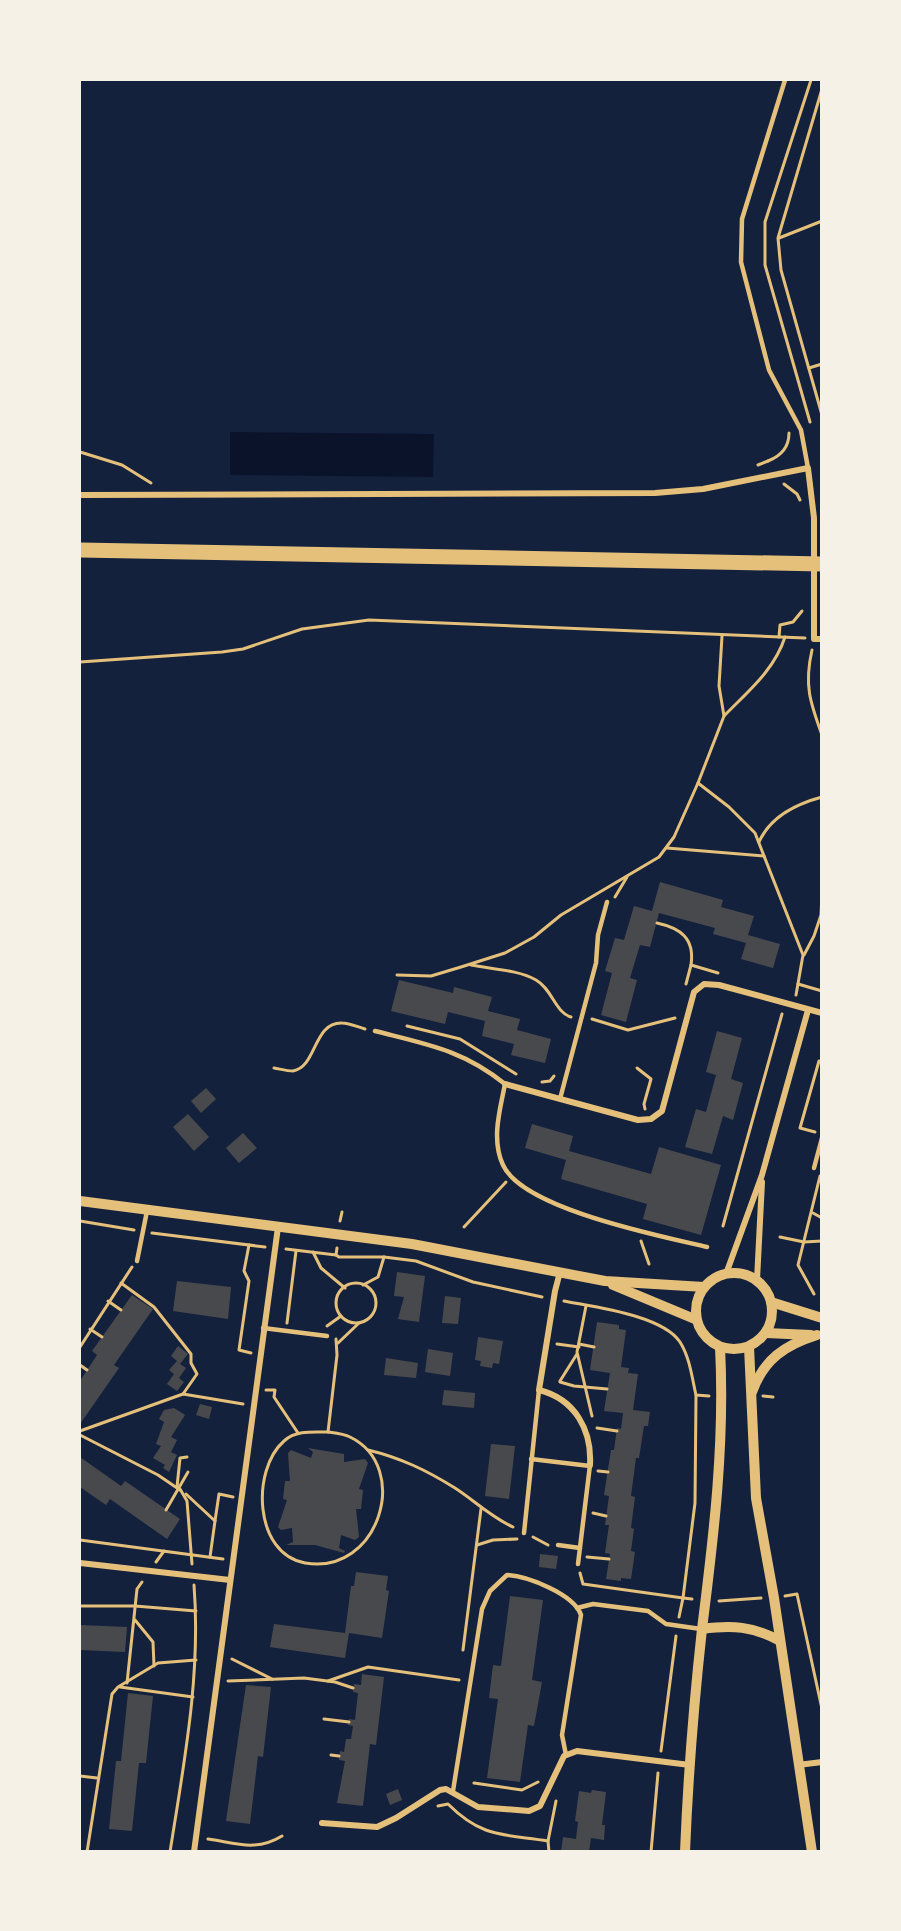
<svg xmlns="http://www.w3.org/2000/svg" width="901" height="1931" font-family="Inter,sans-serif">
<rect width="100%" height="100%" fill="#14213d"/>
<polygon fill="#0b132b" points="230,432 434,434 433,477 230,475"/>
<g fill="#48494c">
<polygon points="660,882 723,900 721,907 754,916 748,935 780,944 773,968 741,959 746,943 713,934 715,928 659,913 650,947 640,945 630,978 637,980 626,1022 601,1015 612,973 605,971 615,938 624,940 634,906 652,911"/>
<polygon points="399,980 453,993 454,987 492,997 488,1011 520,1019 517,1030 551,1039 545,1063 511,1055 514,1044 482,1036 485,1021 448,1012 445,1024 391,1011"/>
<polygon points="717,1031 742,1038 731,1079 743,1083 733,1120 723,1116 712,1154 685,1147 696,1109 706,1112 716,1075 706,1072"/>
<polygon points="206,1088 216,1099 201,1113 191,1101"/>
<polygon points="188,1114 209,1137 194,1151 173,1127"/>
<polygon points="532,1124 573,1136 569,1151 651,1174 659,1147 721,1165 701,1235 643,1219 647,1204 561,1179 566,1160 525,1148"/>
<polygon points="243,1133 257,1148 239,1163 226,1148"/>
<polygon points="397,1272 425,1276 419,1322 398,1319 404,1297 394,1296"/>
<polygon points="177,1281 231,1287 228,1319 173,1311"/>
<polygon points="132,1295 153,1309 114,1365 119,1368 80,1424 80,1381 97,1355 92,1351"/>
<polygon points="445,1296 461,1298 458,1324 442,1323"/>
<polygon points="597,1322 619,1325 619,1329 626,1330 621,1367 629,1368 628,1373 638,1374 633,1410 650,1412 648,1426 644,1426 639,1458 636,1458 631,1496 635,1497 631,1528 634,1529 631,1551 635,1552 631,1579 621,1578 621,1581 606,1579 610,1554 605,1553 609,1525 605,1525 609,1496 604,1495 611,1450 614,1450 617,1428 621,1429 623,1413 604,1411 610,1373 590,1370"/>
<polygon points="478,1337 503,1341 499,1364 493,1363 492,1368 480,1366 481,1361 475,1360"/>
<polygon points="178,1346 188,1354 180,1364 186,1368 179,1378 184,1382 177,1391 167,1384 174,1374 169,1370 177,1361 171,1356"/>
<polygon points="428,1349 453,1353 450,1376 425,1372"/>
<polygon points="386,1358 418,1363 416,1378 384,1375"/>
<polygon points="444,1390 475,1393 474,1408 442,1405"/>
<polygon points="200,1404 212,1407 209,1419 196,1415"/>
<polygon points="174,1408 185,1415 171,1437 177,1440 171,1452 177,1455 169,1472 163,1468 165,1465 153,1458 161,1446 156,1444 164,1422 159,1419 164,1410"/>
<polygon points="491,1444 515,1446 509,1499 485,1496"/>
<polygon points="308,1448 344,1454 344,1462 365,1459 368,1463 359,1489 363,1490 361,1509 356,1509 359,1537 355,1540 341,1535 339,1548 345,1551 344,1553 315,1545 286,1545 293,1542 292,1528 281,1530 278,1527 287,1500 283,1499 285,1481 290,1481 288,1453 291,1450 311,1458 313,1452"/>
<polygon points="80,1457 121,1486 125,1481 180,1519 167,1539 110,1499 106,1505 80,1487"/>
<polygon points="540,1554 558,1556 556,1569 539,1567"/>
<polygon points="356,1572 388,1576 386,1590 389,1591 382,1638 349,1633 345,1658 270,1647 274,1624 345,1633 351,1586 354,1586"/>
<polygon points="510,1596 543,1600 532,1680 542,1682 534,1726 528,1725 520,1782 487,1778 498,1699 489,1698 493,1665 501,1666"/>
<polygon points="80,1625 127,1627 125,1652 80,1650"/>
<polygon points="362,1674 384,1677 376,1745 370,1744 363,1806 337,1803 345,1761 339,1760 340,1751 344,1752 346,1739 351,1739 353,1726 348,1725 349,1719 355,1720 358,1693 353,1692 354,1684 361,1685"/>
<polygon points="246,1685 271,1687 263,1757 258,1756 250,1824 226,1821"/>
<polygon points="128,1693 153,1696 146,1763 139,1763 132,1831 109,1829 116,1761 121,1761"/>
<polygon points="398,1789 402,1800 390,1805 386,1794"/>
<polygon points="592,1790 606,1792 602,1825 605,1825 604,1840 591,1838 589,1852 561,1852 563,1837 576,1839 578,1822 575,1821 579,1791 591,1793"/>
</g>
<g fill="none" stroke-linecap="round" stroke-linejoin="round">
<g stroke="#e5c07b" stroke-width="3">
<polyline points="822,89 778,238 781,270 822,415"/>
<polyline points="779,238 822,221"/>
<polyline points="809,368 822,364"/>
<polyline points="810,422 765,265 765,222 811,80"/>
<polyline points="80,452 122,465 151,483"/>
<path d="M768 461C781 456 789 447 789 433"/>
<polyline points="758,465 768,461"/>
<polyline points="784,484 797,494 800,500"/>
<polyline points="722,636 719,686 724,716 698,783 729,807 755,833 803,955 796,995"/>
<polyline points="779,637 780,625 793,622 802,611"/>
<path d="M812 650C804 685 810 702 822 735"/>
<polyline points="80,662 222,652 243,649 302,629 369,620 805,638"/>
<path d="M724 716C747 692 774 671 785 637"/>
<path d="M759 842C770 817 796 804 822 797"/>
<polyline points="667,848 764,856"/>
<polyline points="615,897 627,877"/>
<path d="M657 923C680 928 695 938 691 965"/>
<polyline points="804,955 814,936 821,915 822,893"/>
<path d="M471 965C491 969 519 970 536 980 552 989 555 1012 571 1017"/>
<polyline points="397,975 431,976 461,967 505,953 534,937 561,915 659,857 674,837 698,783"/>
<polyline points="686,984 691,965 718,973"/>
<polyline points="798,984 822,991"/>
<polyline points="592,1019 628,1030 675,1018"/>
<polyline points="407,1026 460,1039 516,1074"/>
<path d="M274 1068C280 1069 287 1071 293 1071 317 1067 313 1022 342 1023 349 1023 358 1027 365 1029"/>
<polyline points="637,1068 651,1079 644,1104 645,1109"/>
<polyline points="542,1082 550,1081 554,1076"/>
<polyline points="815,1132 800,1128 819,1061 822,1062"/>
<polyline points="813,1213 822,1218"/>
<polyline points="80,1221 134,1230"/>
<polyline points="340,1221 342,1212"/>
<polyline points="723,1226 782,1014"/>
<polyline points="464,1227 506,1182"/>
<polyline points="152,1233 265,1247"/>
<polyline points="780,1237 804,1242 822,1241"/>
<polyline points="641,1241 649,1264"/>
<polyline points="249,1245 244,1271 249,1281 239,1350 251,1353"/>
<polyline points="286,1249 336,1255 337,1248"/>
<polyline points="313,1252 321,1268 345,1288"/>
<polyline points="336,1255 339,1257 384,1257 416,1261 473,1282 542,1297"/>
<polyline points="121,1283 154,1307 191,1354 191,1363 197,1374 183,1394"/>
<circle cx="356" cy="1303" r="20"/>
<polyline points="363,1285 378,1277 384,1257"/>
<polyline points="814,1294 798,1265 820,1176"/>
<polyline points="108,1301 121,1310"/>
<path d="M564 1301C594 1307 662 1315 680 1342 690 1358 692 1378 696 1395L709 1396"/>
<polyline points="586,1306 577,1352 592,1416"/>
<polyline points="287,1323 296,1251"/>
<polyline points="327,1326 341,1316"/>
<polyline points="90,1329 102,1337"/>
<polyline points="338,1343 359,1323"/>
<polyline points="557,1344 579,1347"/>
<polyline points="579,1344 594,1347"/>
<polyline points="80,1347 132,1267"/>
<polyline points="80,1365 87,1370"/>
<polyline points="560,1381 577,1354"/>
<polyline points="560,1382 574,1386 607,1389"/>
<polyline points="266,1390 275,1390 274,1397 298,1433"/>
<polyline points="763,1396 773,1397"/>
<polyline points="597,1428 617,1431"/>
<polyline points="80,1431 183,1394 243,1404"/>
<path d="M328 1432C335 1433 344 1434 350 1437 412 1467 379 1576 305 1563 254 1554 251 1470 284 1441 296 1430 313 1432 328 1432Z"/>
<polyline points="328,1432 337,1355 336,1339"/>
<polyline points="80,1435 158,1475 180,1490"/>
<path d="M368 1450C401 1458 426 1470 455 1488 475 1501 491 1517 513 1527"/>
<polyline points="598,1471 608,1472"/>
<polyline points="177,1487 180,1458 187,1457"/>
<polyline points="180,1489 187,1501 192,1564"/>
<polyline points="186,1494 215,1521 219,1494 233,1497"/>
<polyline points="166,1510 188,1472"/>
<polyline points="593,1513 606,1516"/>
<polyline points="533,1537 548,1545"/>
<polyline points="80,1540 223,1559"/>
<polyline points="477,1545 493,1540 517,1539"/>
<polyline points="210,1557 215,1521"/>
<polyline points="587,1557 609,1559"/>
<polyline points="156,1562 164,1551"/>
<polyline points="580,1573 583,1584 683,1598 695,1503 696,1395"/>
<polyline points="785,1596 797,1594 822,1709"/>
<polyline points="719,1601 761,1598"/>
<polyline points="80,1606 135,1606 196,1611"/>
<polyline points="679,1617 683,1598 692,1599"/>
<polyline points="135,1620 153,1642 154,1666"/>
<polyline points="463,1650 481,1509"/>
<polyline points="232,1659 272,1679"/>
<polyline points="228,1681 304,1678 335,1682 353,1688"/>
<polyline points="328,1681 368,1667 459,1680"/>
<polyline points="127,1683 137,1589 142,1582"/>
<polyline points="120,1687 193,1697"/>
<polyline points="324,1719 349,1722"/>
<polyline points="661,1751 676,1636"/>
<polyline points="331,1755 339,1756"/>
<polyline points="80,1776 97,1778"/>
<polyline points="474,1783 522,1790 538,1782"/>
<path d="M438 1806 448 1804C482 1838 503 1834 548 1841L556 1801"/>
<path d="M208 1839C236 1843 256 1852 282 1836"/>
<polyline points="548,1841 549,1852"/>
<polyline points="87,1852 112,1694 118,1687 158,1663 196,1660"/>
<path d="M170 1852C184 1763 201 1675 194 1585"/>
<polyline points="651,1852 658,1773"/>
</g>
<g stroke="#e5c07b" stroke-width="4.5">
<polyline points="785,80 742,219 741,262 769,370 801,430 808,468"/>
<path d="M375 1031C426 1044 463 1050 505 1084 500 1110 491 1139 503 1165 523 1209 661 1236 707 1247"/>
<polyline points="560,1099 596,963 598,935 607,902"/>
<polyline points="814,1168 822,1138"/>
<polyline points="137,1261 147,1211"/>
<polyline points="263,1328 327,1336"/>
<polyline points="531,1459 590,1466"/>
<polyline points="524,1533 539,1390"/>
<polyline points="558,1545 580,1548"/>
<polyline points="578,1564 590,1465"/>
<polyline points="577,1608 593,1604 648,1611 666,1624 701,1629"/>
<path d="M453 1791 482 1609 490 1591 507 1575C527 1576 574 1594 581 1615L562 1735 566 1755"/>
</g>
<g stroke="#e5c07b" stroke-width="6">
<polyline points="80,495 655,493 703,489 808,468 814,518 814,639 822,639"/>
<polyline points="505,1084 638,1120 651,1119 662,1111 694,992 704,984 719,985 822,1013"/>
<path d="M560 1272 555 1291 539 1390C575 1399 592 1430 590 1465"/>
<polyline points="726,1274 762,1175 808,1010"/>
<polyline points="757,1280 762,1182"/>
<polyline points="80,1563 230,1580"/>
<polyline points="798,1765 822,1762"/>
<polyline points="322,1823 377,1827 396,1818 440,1790 446,1789 478,1807 529,1811 540,1806 564,1756 577,1751 690,1765"/>
<polyline points="194,1852 278,1227"/>
</g>
<g stroke="#e5c07b" stroke-width="10">
<polyline points="80,1201 412,1244 605,1281 704,1287"/>
<circle cx="734" cy="1311" r="38"/>
<polyline points="613,1285 697,1320"/>
<polyline points="771,1302 822,1318"/>
<polyline points="766,1333 811,1335"/>
<polyline points="749,1347 756,1498 774,1598 812,1852"/>
<path d="M752 1392C764 1359 785 1345 817 1335"/>
<path d="M702 1629C732 1625 753 1626 780 1641"/>
<path d="M685 1852C688 1777 694 1702 702 1629 714 1534 725 1442 720 1347"/>
</g>
<polyline stroke="#e5c07b" stroke-width="15" points="80,550 822,564"/>
</g>
<rect width="901" height="1931" fill="none" stroke="#f6f1e7" stroke-width="162"/>
</svg>
